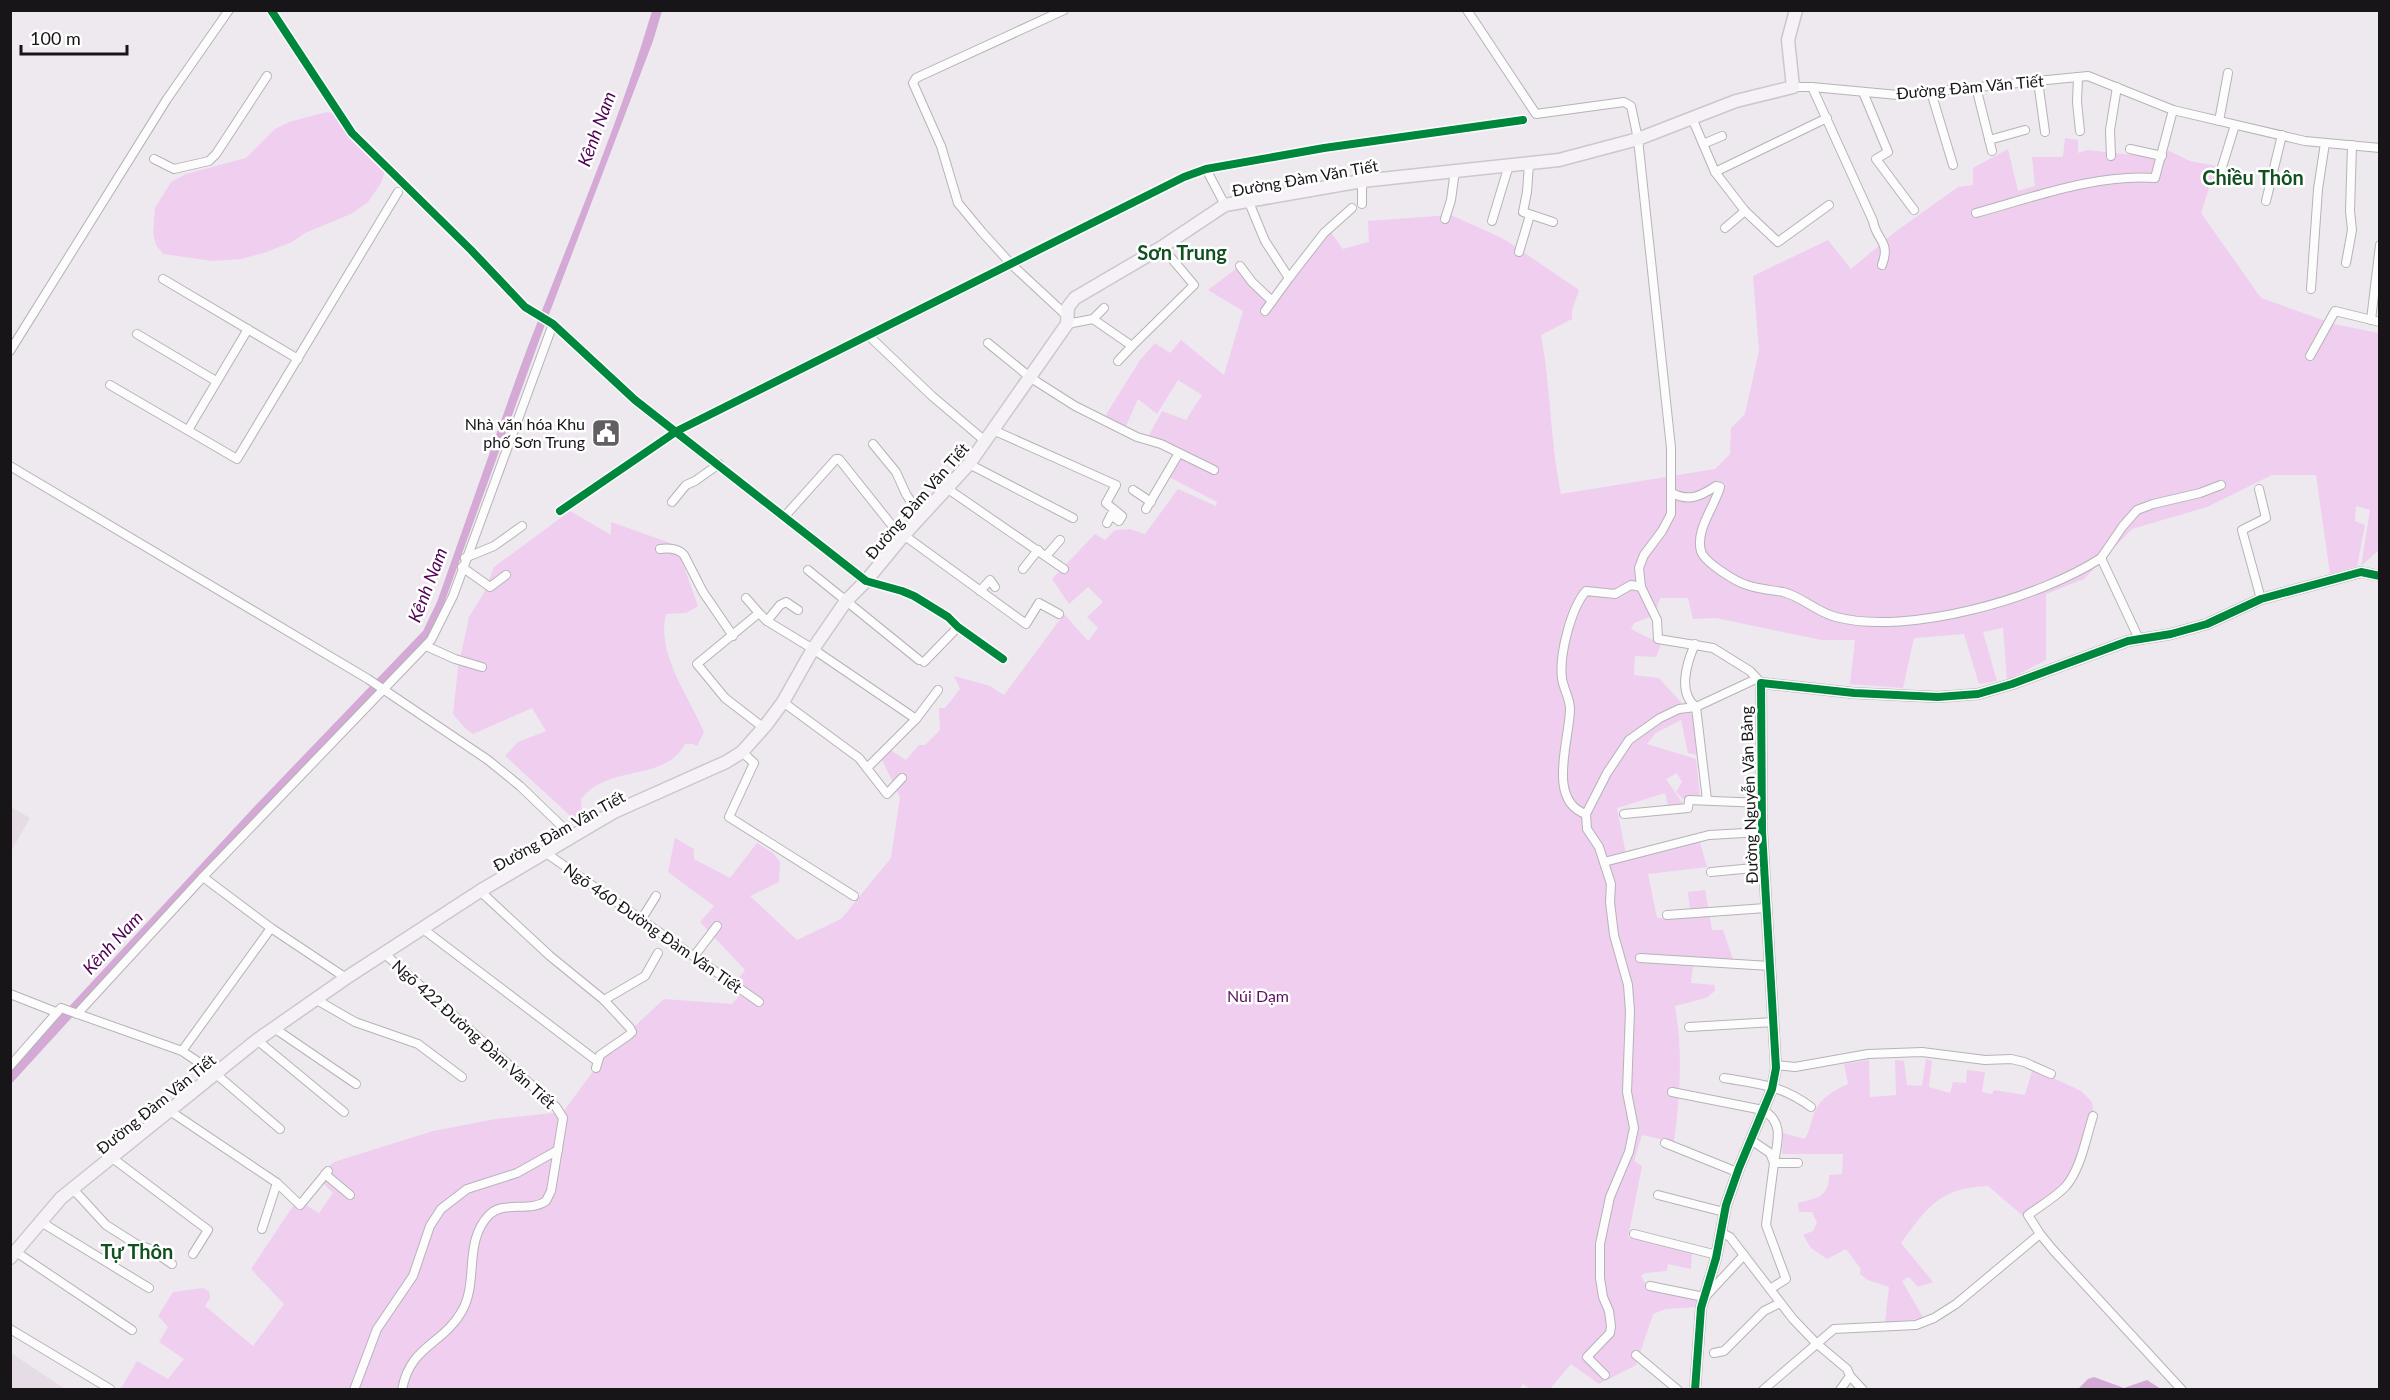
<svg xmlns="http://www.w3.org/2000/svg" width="2390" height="1400" font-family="Lato,sans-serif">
<rect width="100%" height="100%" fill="#eee9ee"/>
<g fill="#e6dce6">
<polygon points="11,807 30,818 11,851"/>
<polygon points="11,1353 65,1389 11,1389"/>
</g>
<g fill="#efcef0">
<polygon points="327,112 341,115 386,168 381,183 368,202 351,214 305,233 292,242 264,253 241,259 213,261 163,254 156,245 153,233 155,208 171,182 186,174 246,158 275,129 289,122"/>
<path d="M2065 138 2078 140V153L2087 150 2132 155 2169 151 2190 161 2216 166 2201 213 2261 298 2334 324 2379 333V550L2361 566 2370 510 2356 506 2355 521 2365 525 2357 566 2330 574 2316 475H2272L2207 507 2132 529 2084 579 2046 594V660L2007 680 2003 628 1983 632 1997 681 1979 684 1964 634 1914 638 1903 688 1850 684 1855 640H1821L1716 618 1693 619 1688 598H1660L1655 615 1634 623 1631 629 1661 644 1656 657 1635 656 1634 675 1659 678 1694 717 1697 755 1688 753 1681 720 1656 733 1647 744 1696 759 1700 797 1684 800 1676 792 1682 782 1677 773 1666 779 1683 804 1668 806 1665 793 1617 808 1627 860 1700 842 1707 867 1648 874 1657 918H1691L1688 892 1705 890 1712 930H1723L1733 959 1694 957 1691 983 1714 985 1715 991 1706 998 1675 1006C1683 1052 1680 1096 1674 1142L1642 1135 1634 1161 1642 1166 1628 1237 1692 1253 1691 1269 1668 1264 1667 1271 1645 1273 1641 1276 1647 1286 1698 1298 1696 1307 1666 1309 1653 1314 1636 1365 1599 1384 1571 1364 1549 1390 1530 1389 1523 1384 1519 1390H120L137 1361 168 1379 184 1359 159 1342 168 1327 158 1316 173 1292 203 1288 209 1291 210 1298 205 1306 253 1346 284 1304 251 1269 297 1200 319 1213 333 1193 317 1177 334 1162 433 1131 496 1119 563 1112 609 1050 664 999 732 1004 746 988 736 982 745 970 700 922 714 906 668 872 675 838 694 849V859L730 878 757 843 773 853 780 862 779 882 750 896 797 940 841 919 891 858 900 797 882 760 889 749 906 760 919 745H925L940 730 939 708H945L960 689 954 676 990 686 1004 695 1064 614 1088 641 1098 628 1087 617 1103 602 1088 587 1069 604 1052 579 1095 534 1105 540 1115 530 1130 529 1145 534 1178 489 1216 506 1217 502 1169 477 1180 450 1148 437 1162 411 1186 420 1202 395 1178 380 1157 414 1138 399 1125 428 1104 418 1140 360 1155 343 1170 353 1181 340 1224 375 1243 311 1208 290 1237 268 1267 301 1262 311 1329 230 1343 249 1369 242 1368 221 1451 215 1504 239 1579 290 1572 310V319L1541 335C1551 388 1550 442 1561 494L1715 469 1730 454 1731 428 1745 414 1759 351 1753 276 1828 240 1851 269 1895 232 1958 187 1973 185V168L2008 149 2018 191 2035 186 2032 157H2063Z"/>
<path d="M570 511 611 535V522L676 545 698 606 686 613 666 614C656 654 689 696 704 732L697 746 693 744H685C664 783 609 763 581 799L582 814 579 820H575L505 756 518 742 546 731 532 708 473 734 465 728 453 714 458 668 469 617 485 591 494 567Z"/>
<path d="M1926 1059 1932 1061 1929 1087 1950 1093 1953 1082 1966 1083 1967 1070 1985 1072 1982 1092 1992 1094 1994 1090 2025 1095 2032 1071 2047 1075 2081 1091 2092 1102 2094 1115 2069 1179 2029 1210 2035 1226 1988 1186C1940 1188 1928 1206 1901 1243L1933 1282 1918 1287 1909 1277 1902 1281 1924 1319 1885 1322 1889 1287 1868 1280 1860 1274 1861 1269 1846 1249 1827 1259 1811 1248 1803 1235 1813 1231 1817 1223 1812 1212H1799L1798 1203C1817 1198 1829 1197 1829 1175L1842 1174 1843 1154H1782L1783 1133 1805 1139C1810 1130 1811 1121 1815 1111 1821 1097 1835 1090 1848 1084L1844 1064 1869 1060 1870 1097 1896 1095 1895 1060 1904 1061 1907 1085 1922 1086Z"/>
</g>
<g fill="#d4a9d6">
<path d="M652 11H662L653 41 540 338 442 609 429 637 257 815 11 1084V1070L15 1065 254 807 423 631 437 602C467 518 496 433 527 349 570 237 618 126 652 11Z"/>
<polygon points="2094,1377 2124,1388 2147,1380 2161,1389 2078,1389 2088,1379"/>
</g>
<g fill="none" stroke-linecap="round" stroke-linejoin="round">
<g stroke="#b6b3b6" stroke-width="10">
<g id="minor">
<polyline points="271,10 352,133 471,250 525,307 553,324 635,400 866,581 902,591 914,596 948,617 958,627 1003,659"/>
<polyline points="1064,10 916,78 913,83 941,146 958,203 982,232 1011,264 1067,316"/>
<polyline points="1467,10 1536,114 1624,102 1631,106 1638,139 1671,448 1671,514 1662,531 1644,555 1639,568 1641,587 1657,620 1658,639 1713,648 1750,671 1761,683"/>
<polyline points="2078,77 2077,102 2080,131"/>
<polyline points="2038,81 2045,132"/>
<polyline points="1793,87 1812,87 1898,95 2088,76 2173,110 2305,141 2380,148"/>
<path d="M1812 87 1873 221C1876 240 1891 241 1882 265"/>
<polyline points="1976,87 1992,151"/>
<polyline points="1863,92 1888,152 1876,159 1914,210"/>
<polyline points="1931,92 1953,165"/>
<polyline points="1692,118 1715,172 1745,211 1778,242 1829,205"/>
<polyline points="2219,121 2228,73"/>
<polyline points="1989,140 2025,130"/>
<polyline points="1703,144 1722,136"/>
<polyline points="2130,149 2162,156"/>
<polyline points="2111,156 2110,130 2117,87"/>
<polyline points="154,159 174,169 209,161 216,154 267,76"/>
<polyline points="1529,164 1527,192 1523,212 1553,222"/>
<polyline points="1206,169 1225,205"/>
<polyline points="1715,172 1827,118"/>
<polyline points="2218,180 2235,125"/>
<polyline points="1362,181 1362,204"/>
<polyline points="1248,200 1265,241 1289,278 1324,233 1352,208"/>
<polyline points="2266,201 2282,135"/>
<path d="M1976 213C2034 197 2095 174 2155 178L2173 110"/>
<polyline points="1445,219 1451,200 1455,170"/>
<polyline points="1492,221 1509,165"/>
<polyline points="1725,228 1745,211"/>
<polyline points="1519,252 1530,215"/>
<polyline points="2346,263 2352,230 2350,211 2352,145"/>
<polyline points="1240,266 1252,282 1272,301"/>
<polyline points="163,279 298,359"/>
<polyline points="2311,289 2318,189 2325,143"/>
<polyline points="1265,311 1289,278"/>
<polyline points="1093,319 1104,308"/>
<polyline points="2371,320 2380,245"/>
<polyline points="1067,324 1093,319 1132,346 1194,285 1162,247"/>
<polyline points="137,334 216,381"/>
<polyline points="868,335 932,396 985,441"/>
<polyline points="988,343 1031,378 1075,406 1137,437 1161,444 1214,470"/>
<polyline points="10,351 167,99 229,10"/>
<polyline points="2310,356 2335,311 2380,322"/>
<polyline points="1118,361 1132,346"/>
<polyline points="110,385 237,459 398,192"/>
<polyline points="188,430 248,329"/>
<polyline points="993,430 1116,485 1106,503 1122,516 1119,521 1111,515 1107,523"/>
<polyline points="873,444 896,472 906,494 921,517"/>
<polyline points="969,464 1073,518"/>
<polyline points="10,466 368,679 488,760 520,786 573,837"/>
<polyline points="948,489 1064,569"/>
<polyline points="2259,489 2266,518 2242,530 2261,599"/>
<polyline points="1133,490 1151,502"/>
<path d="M1672 493C1689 502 1701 496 1716 486L1720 487C1715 506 1695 530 1701 551 1704 562 1736 582 1747 585 1758 589 1771 590 1783 592 1803 597 1816 612 1836 617 1908 636 2040 598 2101 558L2139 639"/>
<polyline points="672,502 686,485 695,481 719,464"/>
<polyline points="1146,509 1179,453"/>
<polyline points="560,511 677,431 1184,177 1206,169 1324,148 1523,120"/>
<polyline points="785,516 836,459 839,459 894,528 1026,624 1039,603 1059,614"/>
<path d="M660 549C668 548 678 548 684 555L703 592 733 636"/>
<polyline points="1046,556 1060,540"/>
<polyline points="465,558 494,546 522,526"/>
<polyline points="2101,558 2123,526 2137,510 2153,504 2200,493 2221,485"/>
<polyline points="462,567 490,587 506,575"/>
<polyline points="1023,569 1038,550"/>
<polyline points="808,570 919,660"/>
<polyline points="980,591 990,580 995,587"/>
<polyline points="746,598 759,613"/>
<polyline points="767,621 780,605 786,602 798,610"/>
<path d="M1695 644C1687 662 1677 693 1696 707L1707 800"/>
<polyline points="426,646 455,659 482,667"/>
<polyline points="924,662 958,627"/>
<polyline points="783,702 859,758 887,794 902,778"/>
<polyline points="764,728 725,698 697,664 759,613 767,621 813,649 916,719"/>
<polyline points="742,752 754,763 729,817 854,896"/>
<polyline points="867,768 916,719 938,690"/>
<path d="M1586 814C1546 801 1570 738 1570 709 1570 698 1563 688 1562 678 1559 655 1571 608 1586 591L1615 594 1631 585 1641 587"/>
<polyline points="1624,814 1688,808 1689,800 1762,803"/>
<polyline points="546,853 759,1002"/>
<polyline points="1604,862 1709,835 1762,832"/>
<polyline points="1711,872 1764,867"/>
<polyline points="203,877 271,928 346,978"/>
<polyline points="480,891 550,956 604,1000 630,1028 632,1032 629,1035 600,1055 596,1068"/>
<polyline points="1667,915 1766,908"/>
<polyline points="641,920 656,896"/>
<polyline points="423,929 597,1061"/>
<path d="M385 954 556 1107 563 1118 551 1191 546 1201C529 1213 504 1200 489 1215 463 1242 479 1281 462 1311 443 1345 410 1345 402 1390"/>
<polyline points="695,955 717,926"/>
<polyline points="1640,958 1770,966"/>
<polyline points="10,994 56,1012"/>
<polyline points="315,999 355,1022 418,1044 462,1077"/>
<polyline points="604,1000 645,976 658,953"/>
<polyline points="77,1014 203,877 431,640 453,596 553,324"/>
<polyline points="1689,1027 1774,1022"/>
<polyline points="274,1028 356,1084"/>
<polyline points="257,1040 344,1112"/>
<polyline points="182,1051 271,928"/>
<polyline points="1776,1065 1795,1067 1868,1054 1922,1052 1985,1060 2011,1059 2024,1062 2051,1074"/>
<polyline points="10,1066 61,1008 182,1051 216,1074 280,1129"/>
<path d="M1724 1078C1760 1084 1781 1085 1811 1107"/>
<path d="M1672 1092 1763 1110C1785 1123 1777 1142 1774 1163H1798"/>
<polyline points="170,1111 277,1183 300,1205 328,1171"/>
<path d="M2093 1116C2086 1138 2081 1168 2066 1186 2056 1197 2040 1206 2028 1215L2040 1234 2054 1251 2182 1390"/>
<polyline points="1751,1140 1770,1153 1774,1163 1766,1225 1786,1279 1770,1289"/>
<polyline points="1665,1143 1737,1172"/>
<polyline points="111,1157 208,1230 193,1254"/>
<polyline points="325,1174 350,1195"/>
<polyline points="73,1189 106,1225 136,1244 150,1249 172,1264"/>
<polyline points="1658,1195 1724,1212"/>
<polyline points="41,1222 149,1288"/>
<polyline points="262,1229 277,1183"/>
<polyline points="1720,1232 1730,1237 1793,1319 1816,1343 1847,1369 1850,1376 1840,1390"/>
<polyline points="1634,1234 1717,1255"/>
<polyline points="16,1252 132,1330"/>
<polyline points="1650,1286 1704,1297"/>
<polyline points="1704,1298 1744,1255"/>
<polyline points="10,1329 110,1389"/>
<polyline points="1714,1353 1724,1351 1764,1311 1780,1303"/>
<polyline points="1636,1355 1678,1390"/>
<polyline points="1605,1375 1587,1357 1610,1333 1611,1326 1609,1311 1603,1297 1600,1278 1600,1244 1610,1197 1629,1152 1634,1128 1627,1092 1630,1011 1628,985 1614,935 1610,902 1611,884 1599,847 1587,829 1586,814 1607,773 1629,740 1660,718 1679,709 1696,707 1756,679"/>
<polyline points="1850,1376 1863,1390"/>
<polyline points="354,1390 377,1329 413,1276 430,1226 441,1209 467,1189 517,1173 558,1150"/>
<polyline points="1763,1390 1834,1329 1916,1325 1934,1318 1956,1304 2040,1234"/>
</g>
</g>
<g stroke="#b6b3b6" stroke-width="12">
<polyline id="tertiary" points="1695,1390 1701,1308 1716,1258 1726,1205 1739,1168 1772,1089 1776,1068 1762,832 1761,683 1854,693 1938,697 1978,694 2012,684 2128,641 2171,634 2207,624 2261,599 2361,572 2380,576"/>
</g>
<g stroke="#cac8ca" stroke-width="15">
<polyline id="primary" points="10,1258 61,1198 257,1040 346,978 480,891 595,823 614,812 726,762 742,752 766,725 783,702 813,649 846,601 866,581 903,536 969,464 1067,324 1068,307 1075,298 1162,247 1225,205 1362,181 1559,160 1638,139 1736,101 1793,87 1788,40 1796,10"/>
</g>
<use href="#minor" stroke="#fcfcfc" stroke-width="8"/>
<use href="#tertiary" stroke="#fcfcfc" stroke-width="9"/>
<use href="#primary" stroke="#f6f1f6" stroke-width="12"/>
<g stroke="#fff" stroke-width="11">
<g id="cycleway">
<polyline points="271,10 352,133 471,250 525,307 553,324 635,400 866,581 902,591 914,596 948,617 958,627 1003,659"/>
<polyline points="560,511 677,431 1184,177 1206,169 1324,148 1523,120"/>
<polyline points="1695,1390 1701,1308 1716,1258 1726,1205 1739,1168 1772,1089 1776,1068 1762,832 1761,683 1854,693 1938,697 1978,694 2012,684 2128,641 2171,634 2207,624 2261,599 2361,572 2380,576"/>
</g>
</g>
<use href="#cycleway" stroke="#00873e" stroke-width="8"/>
</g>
<defs>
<g id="civic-square" transform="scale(1.5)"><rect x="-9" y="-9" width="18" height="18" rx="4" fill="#625f62" stroke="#fff"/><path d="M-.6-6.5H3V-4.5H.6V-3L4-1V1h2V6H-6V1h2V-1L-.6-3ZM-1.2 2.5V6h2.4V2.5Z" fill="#fff"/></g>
</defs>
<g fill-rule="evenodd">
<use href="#civic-square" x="606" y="433"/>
</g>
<g text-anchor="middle" stroke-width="5" stroke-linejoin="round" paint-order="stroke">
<g font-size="16" fill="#171517" stroke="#fff">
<text transform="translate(1970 87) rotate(-5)" y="6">Đường Đàm Văn Tiết</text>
<text transform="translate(1305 178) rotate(-10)" y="6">Đường Đàm Văn Tiết</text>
<text transform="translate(917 501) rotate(-49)" y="6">Đường Đàm Văn Tiết</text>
<text transform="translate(1749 795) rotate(-92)" y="6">Đường Nguyễn Văn Bảng</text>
<text transform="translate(559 831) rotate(-29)" y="6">Đường Đàm Văn Tiết</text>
<text transform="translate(653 928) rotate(35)" y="6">Ngõ 460 Đường Đàm Văn Tiết</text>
<text transform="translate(474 1034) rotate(42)" y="6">Ngõ 422 Đường Đàm Văn Tiết</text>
<text transform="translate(156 1104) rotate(-39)" y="6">Đường Đàm Văn Tiết</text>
</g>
<g font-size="16" fill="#171517" stroke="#fff" text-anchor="end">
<text x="585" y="430">Nhà văn hóa Khu<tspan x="585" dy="18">phố Sơn Trung</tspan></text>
</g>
<g font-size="16" fill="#5b105f" stroke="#fff">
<text x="1258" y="1002">Núi Dạm</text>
</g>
<g font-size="18" font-style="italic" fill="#510256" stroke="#fff">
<text transform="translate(597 129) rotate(-70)" y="6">Kênh Nam</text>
<text transform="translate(428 585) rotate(-69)" y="6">Kênh Nam</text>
<text transform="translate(113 943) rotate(-47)" y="6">Kênh Nam</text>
</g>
<g font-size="20" font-weight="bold" fill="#115020" stroke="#fff">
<text x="2253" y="185">Chiều Thôn</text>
<text x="1182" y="260">Sơn Trung</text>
<text x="137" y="1259">Tự Thôn</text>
</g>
</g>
<rect width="2390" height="1400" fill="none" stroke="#171517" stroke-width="24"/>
<path d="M21 45v9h106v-9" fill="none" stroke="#171517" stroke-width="3"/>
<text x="30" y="45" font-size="18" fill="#171517" stroke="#ffffff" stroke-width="4.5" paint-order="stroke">100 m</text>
</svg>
